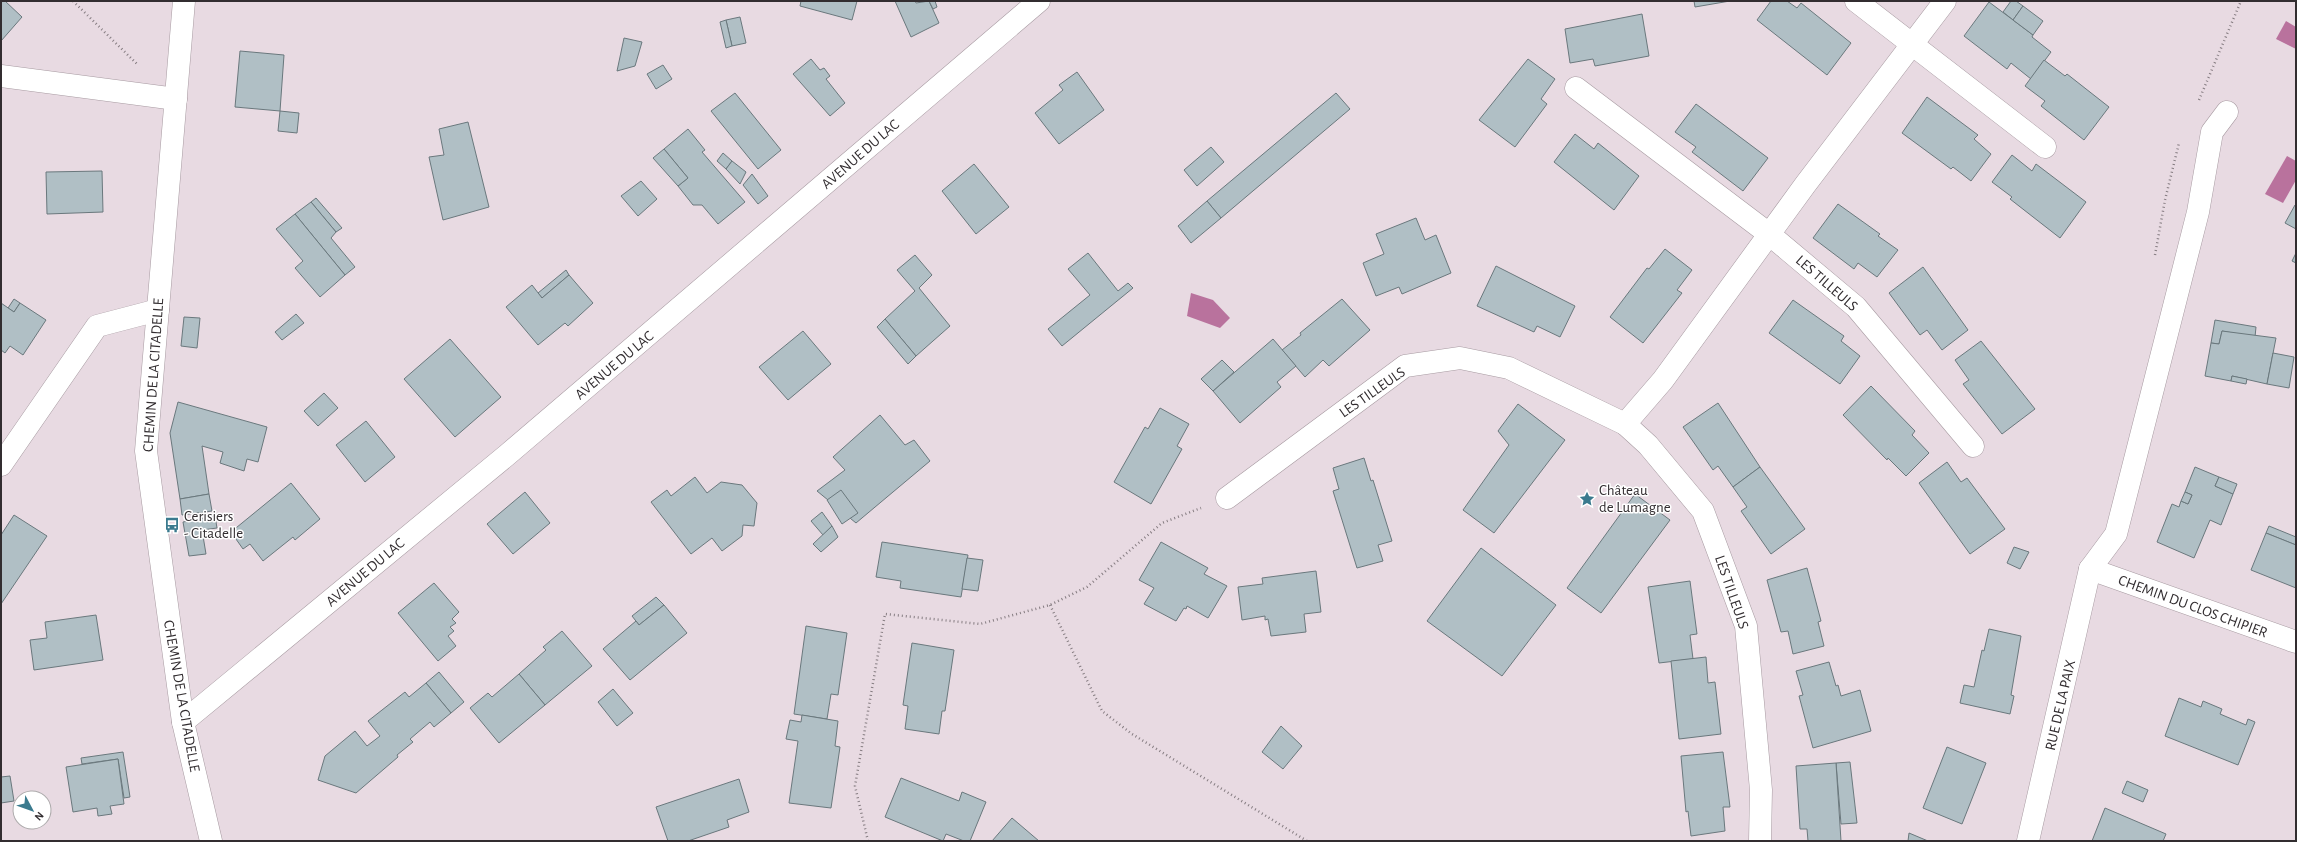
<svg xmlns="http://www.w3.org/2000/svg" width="2297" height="842" font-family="'Alegreya Sans',sans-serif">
<rect width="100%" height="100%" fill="#e8dae2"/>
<g fill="#b9729d">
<polygon points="2286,21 2296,27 2296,49 2276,39"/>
<polygon points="2287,156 2296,161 2296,180 2283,203 2265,194"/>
<polygon points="1191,293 1213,300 1230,318 1220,328 1187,316"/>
</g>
<g fill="#b0bfc5" stroke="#6a787d">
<polygon points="1,1 5,1 22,17 1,41"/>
<polygon points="801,1 857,1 852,20 800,6"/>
<polygon points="895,1 915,1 916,3 929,1 939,23 911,37"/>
<polygon points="929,1 935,1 937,7 933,9"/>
<polygon points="1694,1 1730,1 1695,7"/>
<polygon points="1771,1 1787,1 1797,8 1801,3 1851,43 1827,75 1757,20"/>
<polygon points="2011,1 2016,1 2023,6 2013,20 2003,12"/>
<polygon points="1989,2 2033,35 2032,37 2051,52 2031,79 2011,63 2007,69 1964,36"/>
<polygon points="2023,6 2043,21 2033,35 2013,20"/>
<polygon points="1642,14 1649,56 1595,66 1593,59 1570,63 1565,29"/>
<polygon points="740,17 746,43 732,46 726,20"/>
<polygon points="726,20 732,46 726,48 720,22"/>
<polygon points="624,38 642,42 635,66 617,71"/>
<polygon points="240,51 284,55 280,111 235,107"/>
<polygon points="811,59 820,70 824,68 830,76 826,79 845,103 830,116 793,74"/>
<polygon points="1528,59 1555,79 1541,99 1547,104 1515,147 1479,120"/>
<polygon points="2044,60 2065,76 2067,74 2109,107 2084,140 2041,106 2045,101 2025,86"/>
<polygon points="663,65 672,79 656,89 647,74"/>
<polygon points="1077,72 1104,110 1059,144 1035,113 1063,90 1059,85"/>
<polygon points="735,93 781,150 758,169 711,111"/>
<polygon points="1336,93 1350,109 1221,218 1207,201"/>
<polygon points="1927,97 1978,135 1974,139 1991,154 1971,181 1953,167 1951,169 1902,133"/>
<polygon points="1696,104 1768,158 1743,191 1692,152 1696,147 1675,132"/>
<polygon points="280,111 299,113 297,133 278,131"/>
<polygon points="468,122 489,207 443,220 429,157 444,155 439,129"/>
<polygon points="688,129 705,150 702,152 745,202 718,224 702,205 693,205 678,186 688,178 664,149"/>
<polygon points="1575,134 1594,149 1598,143 1639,176 1614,210 1554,162"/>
<polygon points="1211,147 1224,162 1197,186 1184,170"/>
<polygon points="664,149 688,178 678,186 653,158"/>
<polygon points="723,153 732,161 726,169 717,161"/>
<polygon points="2012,155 2032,171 2036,164 2086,202 2060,238 2010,199 2012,197 1992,182"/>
<polygon points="732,161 746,172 740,184 726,169"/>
<polygon points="974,164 1009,207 976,234 942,191"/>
<polygon points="102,171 103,212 47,214 46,172"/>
<polygon points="752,174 768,196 758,204 743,185"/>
<polygon points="641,181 657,199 638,216 621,196"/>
<polygon points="316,198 342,228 336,232 311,202"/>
<polygon points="1207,201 1221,218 1191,243 1178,226"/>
<polygon points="311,202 336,232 331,238 355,267 345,275 295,214"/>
<polygon points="1838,204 1880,234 1878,236 1898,250 1877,277 1858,263 1854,269 1813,238"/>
<polygon points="2295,205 2296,206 2296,229 2285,223"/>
<polygon points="295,214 345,275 320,297 295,268 303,261 276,229"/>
<polygon points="1416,218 1425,240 1436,235 1451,273 1402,294 1399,287 1376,296 1363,263 1384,254 1376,234"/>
<polygon points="1665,249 1692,270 1677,290 1682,293 1643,343 1610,317 1647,268 1649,269"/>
<polygon points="1088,253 1118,291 1128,283 1133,288 1062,346 1048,329 1090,295 1068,269"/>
<polygon points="2296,253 2296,263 2292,261"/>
<polygon points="915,255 932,275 919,288 950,326 916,356 885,319 915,291 897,270"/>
<polygon points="1496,266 1575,306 1560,337 1537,326 1534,332 1477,306"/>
<polygon points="1923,267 1968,330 1942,350 1927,330 1920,335 1889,293"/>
<polygon points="566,270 569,275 542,298 538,293"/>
<polygon points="569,275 593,303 568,326 565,323 538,345 506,307 532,285 542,298"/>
<polygon points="14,299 20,303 14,312 8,308"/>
<polygon points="1342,299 1370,330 1329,366 1323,360 1305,377 1282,350 1301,335 1300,333"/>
<polygon points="1793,300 1844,336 1841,341 1860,356 1840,384 1769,333"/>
<polygon points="1,303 14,312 20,303 46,320 23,355 10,346 5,353 1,350"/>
<polygon points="296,314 304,323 282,340 275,332"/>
<polygon points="184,317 200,318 197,348 181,346"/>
<polygon points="885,319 916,356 908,364 877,327"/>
<polygon points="2215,320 2256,327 2255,337 2222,331 2219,344 2211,343"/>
<polygon points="803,331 831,364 788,400 759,367"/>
<polygon points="2222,331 2276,338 2267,384 2232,376 2231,381 2205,376 2211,343 2219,344"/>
<polygon points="450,339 501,397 455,437 404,379"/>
<polygon points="1273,339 1296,366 1277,382 1281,387 1240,423 1213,391"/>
<polygon points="1981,341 2035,409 2002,434 1963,384 1969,380 1955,360"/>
<polygon points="2273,353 2294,357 2289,388 2267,384"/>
<polygon points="1222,360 1234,372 1213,391 1201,379"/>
<polygon points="2232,376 2247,379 2246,384 2231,381"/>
<polygon points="1871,386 1915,431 1912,435 1929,453 1906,476 1888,458 1887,460 1843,415"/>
<polygon points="324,393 338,408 318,426 304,411"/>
<polygon points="178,402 267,427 258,462 247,459 244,471 220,463 223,452 202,446 209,494 180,499 170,433"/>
<polygon points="1718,403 1760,467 1733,487 1718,466 1713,470 1683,427"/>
<polygon points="1518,404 1565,440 1494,533 1463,510 1509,445 1498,431"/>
<polygon points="1160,408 1189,424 1177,446 1182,449 1151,504 1114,482 1145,427 1148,429"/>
<polygon points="880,415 905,445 914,440 930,461 856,523 817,491 845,470 833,457"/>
<polygon points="366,421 395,457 365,482 336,445"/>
<polygon points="1364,458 1371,481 1373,480 1392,541 1378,545 1383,561 1357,568 1333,491 1339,489 1333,468"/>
<polygon points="1947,462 1961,482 1967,478 2005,529 1970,554 1919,483"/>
<polygon points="1760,467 1805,529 1771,554 1741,511 1747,507 1733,487"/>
<polygon points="2195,467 2219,477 2215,486 2233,494 2221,525 2210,520 2194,558 2157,542 2172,504 2179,507 2181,501 2188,504 2192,495 2185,492"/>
<polygon points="695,477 707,493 721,482 742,485 757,503 754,526 743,525 742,536 722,551 712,538 691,554 651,502 667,490 671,496"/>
<polygon points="2219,477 2237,484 2233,494 2215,486"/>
<polygon points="291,483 320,519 295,540 293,537 263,561 250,544 243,549 231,532"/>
<polygon points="841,490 858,513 842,524 827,500"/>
<polygon points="525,492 550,523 513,554 487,524"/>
<polygon points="2185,492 2192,495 2188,504 2181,501"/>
<polygon points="209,494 212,511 182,515 180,499"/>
<polygon points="1635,494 1670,520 1601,613 1567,588"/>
<polygon points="822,512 832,526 823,535 811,521"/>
<polygon points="14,515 47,536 1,604 1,535"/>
<polygon points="215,516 217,528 202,530 206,554 189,556 183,522"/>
<polygon points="832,526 838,537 821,552 813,544"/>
<polygon points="2269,526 2296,537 2296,545 2266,533"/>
<polygon points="2266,533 2296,545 2296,588 2251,570"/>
<polygon points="882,542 968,555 961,597 900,588 901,581 876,577"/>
<polygon points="1161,542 1208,568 1204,574 1227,586 1208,618 1187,606 1186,609 1184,608 1176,621 1144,604 1154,588 1139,580"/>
<polygon points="2014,547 2029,552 2020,569 2007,563"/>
<polygon points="1481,548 1556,605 1502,676 1427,621"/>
<polygon points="967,558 983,560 978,591 962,589"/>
<polygon points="1807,568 1821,621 1818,622 1824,646 1793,654 1788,631 1781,632 1767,580"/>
<polygon points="1316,571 1321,612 1304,614 1306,632 1271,636 1268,619 1265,620 1265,616 1242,620 1238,587 1263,584 1262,578"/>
<polygon points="1690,581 1697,634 1690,635 1693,659 1659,663 1648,587"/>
<polygon points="434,583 459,612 452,619 456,623 450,627 454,631 448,636 456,646 438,661 398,613"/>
<polygon points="656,597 664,605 639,625 632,616"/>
<polygon points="664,605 687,633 630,680 603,649 636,621 639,625"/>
<polygon points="96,615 103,660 34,670 30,640 47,638 45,622"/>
<polygon points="806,626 847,633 838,695 831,694 827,719 794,714"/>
<polygon points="1989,629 2021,636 2011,695 2014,696 2010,714 1960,703 1964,685 1974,687 1982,650 1984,651"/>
<polygon points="562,631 592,666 545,705 519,674 546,650 543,647"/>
<polygon points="912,643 954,650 945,711 942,711 939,734 905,729 908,706 903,705"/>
<polygon points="1706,657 1708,683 1715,682 1721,734 1679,739 1671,661"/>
<polygon points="1829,662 1836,686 1838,685 1841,696 1860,690 1871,731 1813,748 1799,696 1803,695 1796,671"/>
<polygon points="439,672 464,702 451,713 426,683"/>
<polygon points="519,674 545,705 499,743 470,708 488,693 492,697"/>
<polygon points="426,683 451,713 434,727 430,722 410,739 413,742 397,755 398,757 356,793 318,780 325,756 355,731 367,746 380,736 368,721 405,692 409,697"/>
<polygon points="613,689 633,713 617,726 598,702"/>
<polygon points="2179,698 2201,707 2203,701 2222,709 2220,714 2246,725 2248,719 2255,722 2238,765 2165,736"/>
<polygon points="802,715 838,721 835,746 840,747 831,808 789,803 798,741 786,739 790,720 801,722"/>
<polygon points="1281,726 1302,746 1283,769 1262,752"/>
<polygon points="1947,747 1986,763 1962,824 1923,808"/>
<polygon points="123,752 130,797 124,798 118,759 82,764 81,758"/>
<polygon points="1723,752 1730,807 1723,807 1725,831 1691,836 1688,811 1686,812 1681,756"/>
<polygon points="118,759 124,804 110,806 112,814 98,816 97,808 73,812 66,767"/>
<polygon points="1850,762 1857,823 1841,824 1836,763"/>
<polygon points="1836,763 1841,841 1808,841 1807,829 1800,829 1796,766"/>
<polygon points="10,776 14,801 1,803 1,777"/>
<polygon points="901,778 959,801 962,792 986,802 970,841 964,841 946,834 943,841 885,817"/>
<polygon points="739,779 749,812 727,820 729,827 688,841 668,841 656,807"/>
<polygon points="2127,781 2148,790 2143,802 2122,793"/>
<polygon points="2105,808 2166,834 2163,841 2092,841"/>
<polygon points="1012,818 1039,841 992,841"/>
<polygon points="1909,833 1928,841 1908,841"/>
</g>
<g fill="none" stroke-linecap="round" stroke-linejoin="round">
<g stroke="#a79aa1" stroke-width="23">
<g id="street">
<polyline points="1856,1 2045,147"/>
<polyline points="1,76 176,99"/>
<polyline points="1576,88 1769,234 1856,307 1973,446"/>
<polyline points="1625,424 1648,445 1703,511 1746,626 1761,790 1760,841"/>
<polyline points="1,465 97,326 158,310"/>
<polyline points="1227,498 1405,366 1460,358 1509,368 1625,424 1663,380 1805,185 1945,1"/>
<polyline points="2090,569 2296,642"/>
<polyline points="183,722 507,455 1039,1"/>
<polyline points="2028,841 2090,569 2116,534 2198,212 2212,132 2227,112"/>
</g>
</g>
<g stroke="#a79aa1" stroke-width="23">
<polyline id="secondary" points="184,1 146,451 183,722 211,841"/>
</g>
<g stroke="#867d82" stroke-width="2.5" stroke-dasharray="1 3" stroke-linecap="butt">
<polyline points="73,1 137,64"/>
<polyline points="2199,100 2241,1"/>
<polyline points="2155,255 2165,200 2179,143"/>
<polyline points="1050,605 1102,711 1132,734 1307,841"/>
<polyline points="868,841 855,786 885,614 980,624 1050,605 1087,587 1162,523 1201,508"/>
</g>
<use href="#street" stroke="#fff" stroke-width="22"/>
<use href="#secondary" stroke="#fff" stroke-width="22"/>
</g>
<defs>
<g id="sight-bare" transform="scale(1.2)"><path d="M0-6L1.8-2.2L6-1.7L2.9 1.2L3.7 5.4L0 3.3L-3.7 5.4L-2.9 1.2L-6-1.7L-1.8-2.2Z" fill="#3a7a8e" stroke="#fff" stroke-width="2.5" paint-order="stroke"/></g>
<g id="bus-bare" transform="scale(1.2)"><path d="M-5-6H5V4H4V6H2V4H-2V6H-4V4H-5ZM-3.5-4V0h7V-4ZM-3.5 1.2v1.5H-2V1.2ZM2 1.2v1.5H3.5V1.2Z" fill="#3a7a8e" stroke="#fff" stroke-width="2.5" paint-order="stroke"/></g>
</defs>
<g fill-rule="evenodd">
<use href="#sight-bare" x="1587" y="499"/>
<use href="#bus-bare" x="172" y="525"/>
</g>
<g text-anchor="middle" stroke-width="3" stroke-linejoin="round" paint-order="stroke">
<g font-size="15" fill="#322d30" stroke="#fff">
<text transform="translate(860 154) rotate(-41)" y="5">AVENUE DU LAC</text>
<text transform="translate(1827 283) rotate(41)" y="5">LES TILLEULS</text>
<text transform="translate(614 365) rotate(-40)" y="5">AVENUE DU LAC</text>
<text transform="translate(153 375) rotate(-86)" y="5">CHEMIN DE LA CITADELLE</text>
<text transform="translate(1372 392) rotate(-35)" y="5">LES TILLEULS</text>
<text transform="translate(365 572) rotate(-40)" y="5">AVENUE DU LAC</text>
<text transform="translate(1732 592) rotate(71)" y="5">LES TILLEULS</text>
<text transform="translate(2193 606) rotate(20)" y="5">CHEMIN DU CLOS CHIPIER</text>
<text transform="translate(182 696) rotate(80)" y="5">CHEMIN DE LA CITADELLE</text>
<text transform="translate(2060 705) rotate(-77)" y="5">RUE DE LA PAIX</text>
</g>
<g font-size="15" fill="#322d30" stroke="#fff" text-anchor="start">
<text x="1599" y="495">Château<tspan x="1599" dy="17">de Lumagne</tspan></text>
<text x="184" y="521">Cerisiers<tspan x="184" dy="17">- Citadelle</tspan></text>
</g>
</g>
<rect width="2297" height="842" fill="none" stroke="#322d30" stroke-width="4"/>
<g transform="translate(32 810) rotate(131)"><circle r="19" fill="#ffffff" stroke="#adabac"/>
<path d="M0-3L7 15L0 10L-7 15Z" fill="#3a7a8e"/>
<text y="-6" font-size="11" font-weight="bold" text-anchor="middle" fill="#322d30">N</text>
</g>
</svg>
